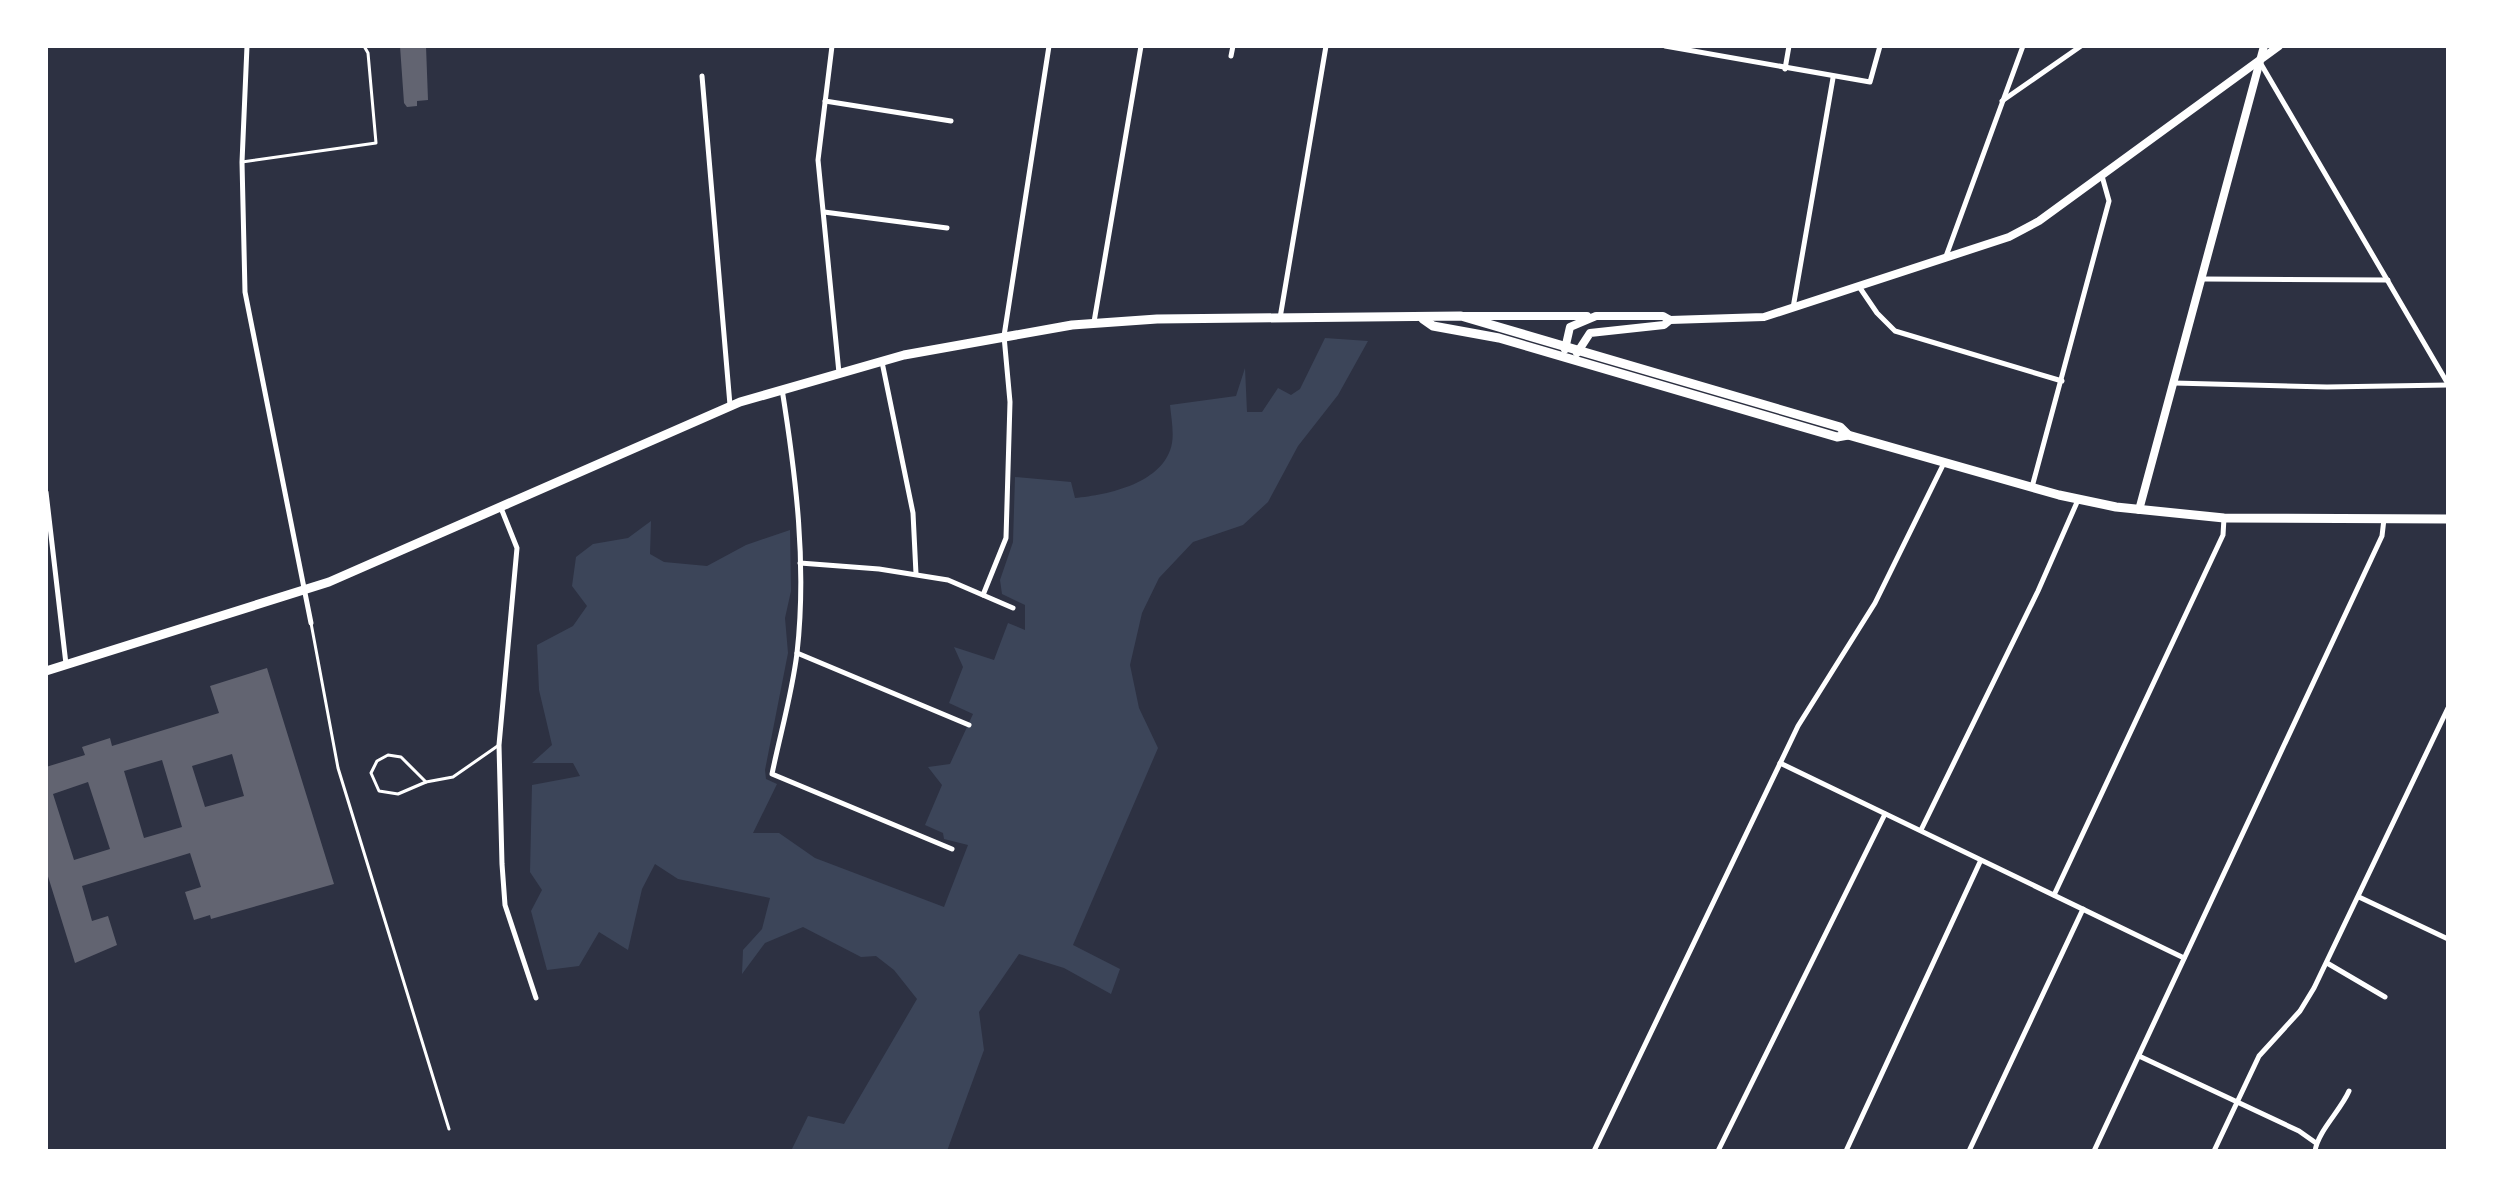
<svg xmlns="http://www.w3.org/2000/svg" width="2494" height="1197" font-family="Bitter,serif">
<rect width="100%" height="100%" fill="#2d3142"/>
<path fill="#3c4559" d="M1325 338 1368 341 1338 395 1298 446 1268 502 1243 525 1193 542 1159 578 1142 613 1130 665 1139 708 1158 748 1073 945 1120 969 1111 994 1064 968 1019 954 979 1012 984 1050 947 1151H791L808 1116 844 1124 917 999 894 970 876 956 861 957 803 927 765 943 742 974 743 950 762 929 770 898 678 879 655 864 642 889 628 950 599 932 579 966 547 970 531 911 542 890 530 872 532 785 580 776 573 763H532L552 745 539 690 537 645 573 626 587 606 572 586 576 557 593 544 628 538 651 521 650 554 664 562 707 566 746 545 790 530 791 591 785 618 788 653 765 770 766 779 777 784 753 833H779L815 858 944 907 968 845 944 839 943 833 925 825 942 785 928 767 950 764 973 714 949 703 963 667 954 647 994 660 1008 623 1025 630V605L1002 594 1000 580 1013 542 1015 477 1071 482 1075 498C1108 495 1165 483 1172 443 1174 431 1171 416 1170 405L1236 396 1245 368 1247 412H1262L1278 388 1291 395 1300 389Z"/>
<g fill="#626471" fill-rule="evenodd">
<polygon points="400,46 426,46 428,100 417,101 417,106 407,107 404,103"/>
<path d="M267 668 334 884 211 919 210 915 194 920 185 892 201 887 190 853 82 886 92 921 108 916 117 945 75 963 46 870V767L85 755 82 747 110 738 112 746 219 713 210 686ZM232 754 244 796 205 807 192 766ZM162 760 182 827 144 838 124 771ZM88 782 110 849 74 860 53 794Z"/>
</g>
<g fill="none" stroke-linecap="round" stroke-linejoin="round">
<g stroke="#fff" stroke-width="3">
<polyline points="242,162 376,143 368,53 364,46"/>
<polyline points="311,623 338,768 449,1129"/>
<polygon points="388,755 401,757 426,782 398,794 379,791 371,773 377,761"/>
<polyline points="426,782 453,777 499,745"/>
</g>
<g stroke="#fff" stroke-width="5">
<polyline points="247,46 242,162 245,292 311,623"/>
<polyline points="832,46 818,160 839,373"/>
<polyline points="1665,46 1870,82 1880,46"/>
<polyline points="1231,56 1233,46"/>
<polyline points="2261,64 2448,384"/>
<polyline points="1785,69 1789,46"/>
<polyline points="702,76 730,405"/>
<polyline points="825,101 951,121"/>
<polyline points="2002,101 2081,46"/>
<polyline points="824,212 947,228"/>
<polyline points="1945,259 2023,46"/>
<polyline points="2203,279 2388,280"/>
<polyline points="1860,288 1877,313 1895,331 2062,381"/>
<polyline points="1793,308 1833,78"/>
<polyline points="1280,318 1326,46"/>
<polyline points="1094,322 1141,46"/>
<polyline points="882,362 913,513 916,574"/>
<polyline points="2174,383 2327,387 2448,385"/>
<path d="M782 389C796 477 807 565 797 653 792 694 780 735 772 774L952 849"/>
<polyline points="2032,487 2109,201 2102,176"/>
<polyline points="46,492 66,664"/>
<polyline points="501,508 517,548 499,745 502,864 505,905 536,998"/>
<polyline points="800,563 879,569 948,580 1013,608"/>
<polyline points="983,595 1006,538 1010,402 1004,336 1049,46"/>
<polyline points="797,653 969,725"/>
<polyline points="1780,763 2184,958"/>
<polyline points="1921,830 2038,591 2078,500"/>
<polyline points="2054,895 2223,535 2224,518"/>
<polyline points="2359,897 2448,939"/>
<polyline points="2327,963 2385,997"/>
<polyline points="2139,1056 2299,1131 2316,1143"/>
<polyline points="1594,1151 1798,726 1875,603 1944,463"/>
<polyline points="1718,1151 1885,814"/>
<polyline points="1846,1151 1980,862"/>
<polyline points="1969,1151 2083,909"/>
<polyline points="2094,1151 2382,536 2384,519"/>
<polyline points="2214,1151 2259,1056 2300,1011 2314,988 2448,708"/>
<path d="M2315 1151C2318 1131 2341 1110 2349 1091"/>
</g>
<g stroke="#fff" stroke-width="8">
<polyline points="1462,316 1587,316"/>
<polyline points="1565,349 1570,327 1596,316 1663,316 1670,320 1764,317 2009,237 2039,221 2279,46"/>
<polyline points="1577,353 1590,333 1664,325 1670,320"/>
<polyline points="2139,510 2264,46"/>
</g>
<g stroke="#fff" stroke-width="9">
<polyline points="1423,319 1433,326 1499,338 1837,437 1848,435 2059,495 2116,507 2224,518 2448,519"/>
<polyline points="46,671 329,582 740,402 904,355 1072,325 1157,319 1461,316 1840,427 1848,435"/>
</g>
</g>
<rect width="2494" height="1197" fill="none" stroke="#ffffff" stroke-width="96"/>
</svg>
